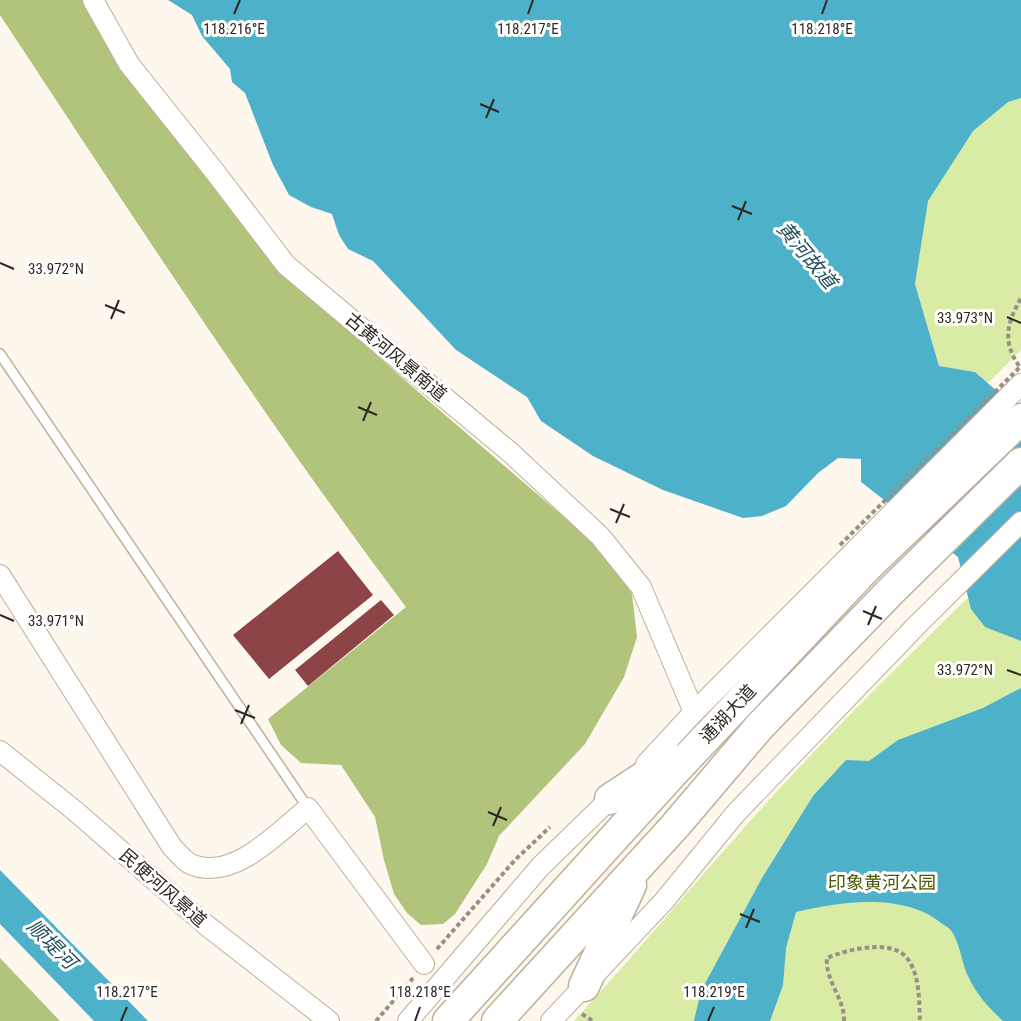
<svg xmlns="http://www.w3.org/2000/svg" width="1021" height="1021" font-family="'Roboto Condensed','Noto Sans SC',sans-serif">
<rect width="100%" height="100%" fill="#fef7ee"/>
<g fill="#d9eca5">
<polygon points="1021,0 1021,350 988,383 975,372 939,366 915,284 923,233 807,50"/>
<path d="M1021 546V1021H574C638 951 698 879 761 809 843 718 933 632 1021 546Z"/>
</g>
<g fill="#b0c47b">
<path d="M0 0H83L162 121 227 204 296 283 415 389 600 548 632 594 637 637 624 677 585 744 499 836 487 864 455 914 443 924 421 925 407 913 394 894 384 860 375 817 341 765 301 763 281 745 268 719 406 607C262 416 132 215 0 15Z"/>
<polygon points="0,957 0,958 60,1021 0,1021"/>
</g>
<g fill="#4cb1c9">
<polygon points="168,0 1021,0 1021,98 1008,102 973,131 928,201 915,284 939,366 975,372 1021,412 1021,641 985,627 971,609 958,557 861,482 861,459 838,458 818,473 786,506 762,516 743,518 663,490 593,456 541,421 527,397 456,350 373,261 348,249 339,235 332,214 311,207 289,195 273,165 245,93 232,82 230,69 202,36 192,15"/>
<path d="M1021 688V1021H1003C990 1009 976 994 969 978 962 965 961 949 954 935 952 930 946 926 941 923 902 892 841 902 796 912L786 948 783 985 770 1021H694L701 991 762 878 813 796 846 760 869 761 898 740 983 708Z"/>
<polygon points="0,870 148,1021 94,1021 0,924"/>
</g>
<g fill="#8d4446">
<polygon points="338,551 373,595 269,679 233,635"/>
<polygon points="381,600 394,615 308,686 295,670"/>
</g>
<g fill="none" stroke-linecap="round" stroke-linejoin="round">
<g stroke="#bfaf9b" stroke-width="12">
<polyline id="lane" points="0,354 308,808"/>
</g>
<g stroke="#bfaf9b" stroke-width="22">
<g id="street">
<polyline points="93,0 129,64 215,172 286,265 511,453 600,536 641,587 694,712"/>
<path d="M0 575 172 847C178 853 186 863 193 865 234 881 280 831 308 808L424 964"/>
<polyline points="0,751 74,810 206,925 329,1021"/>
<polyline points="646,764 694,712 1021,384"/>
<polyline points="408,1021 540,867 618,791"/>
<polyline points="551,1021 664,901 736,813 919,623 1021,522"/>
</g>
</g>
<g stroke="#bfaf9b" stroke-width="33">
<g id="primary">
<polyline points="610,799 671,759"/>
<polyline points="584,986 631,885"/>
<polyline points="448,1021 671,775 867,567 1021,419"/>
<polyline points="497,1021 675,826 760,726 892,590 1021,463"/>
</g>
</g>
<g stroke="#969087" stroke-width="4" stroke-dasharray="4.5 3" stroke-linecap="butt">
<path d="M1019 366C1002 341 1007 323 1021 298"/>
<polyline points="437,949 515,860 550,827"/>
<polyline points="582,1014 593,1021"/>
<polyline points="376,1021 413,978"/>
<path d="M844 1021C845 999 825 981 827 958 846 950 891 938 907 958 920 975 919 1001 920 1021"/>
</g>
<use href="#lane" stroke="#fff" stroke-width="9"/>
<use href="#street" stroke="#fff" stroke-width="20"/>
<use href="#primary" stroke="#fff" stroke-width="30"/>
<polyline stroke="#969087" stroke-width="4" stroke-dasharray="4.5 3" stroke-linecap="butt" points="840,545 1021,366"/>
</g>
<path fill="none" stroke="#2e2820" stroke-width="2" d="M234 14 240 0M528 14 533 0M822 14 827 0M480 104 499 112M486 118 494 99M732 206 752 214M738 220 746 201M0 263 14 269M105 305 125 313M1007 317 1021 323M111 319 119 300M358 407 377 415M363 421 371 402M610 509 630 517M616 523 624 504M863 611 882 619M0 615 14 621M868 625 876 606M1007 670 1021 675M235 710 255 718M241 724 249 705M488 812 507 820M493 826 501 807M740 914 760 922M746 928 754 909M121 1021 127 1007M415 1021 420 1007M708 1021 714 1007"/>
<g text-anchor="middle" stroke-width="6" stroke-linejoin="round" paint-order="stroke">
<g font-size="18" fill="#2e2820" stroke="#fff">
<text transform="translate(396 357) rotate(40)" y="6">古黄河风景南道</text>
<text transform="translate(728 714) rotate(-47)" y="6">通湖大道</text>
<text transform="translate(163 888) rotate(41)" y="6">民便河风景道</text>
</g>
<g font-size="18" fill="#495801" stroke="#fff">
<text x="882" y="889">印象黄河公园</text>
</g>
<g font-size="20" font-style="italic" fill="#26525d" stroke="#fff">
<text transform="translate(807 255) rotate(50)" y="7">黄河故道</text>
<text transform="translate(52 944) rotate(45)" y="7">顺堤河</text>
</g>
</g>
<g font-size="15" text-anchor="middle" fill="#2e2820" stroke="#fff" stroke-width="6" stroke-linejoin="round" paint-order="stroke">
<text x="234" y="34">118.216°E</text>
<text x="528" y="34">118.217°E</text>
<text x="822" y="34">118.218°E</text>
<text x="56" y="274">33.972°N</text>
<text x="965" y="323">33.973°N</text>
<text x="56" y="626">33.971°N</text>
<text x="965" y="675">33.972°N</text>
<text x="127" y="997">118.217°E</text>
<text x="420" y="997">118.218°E</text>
<text x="714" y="997">118.219°E</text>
</g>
</svg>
